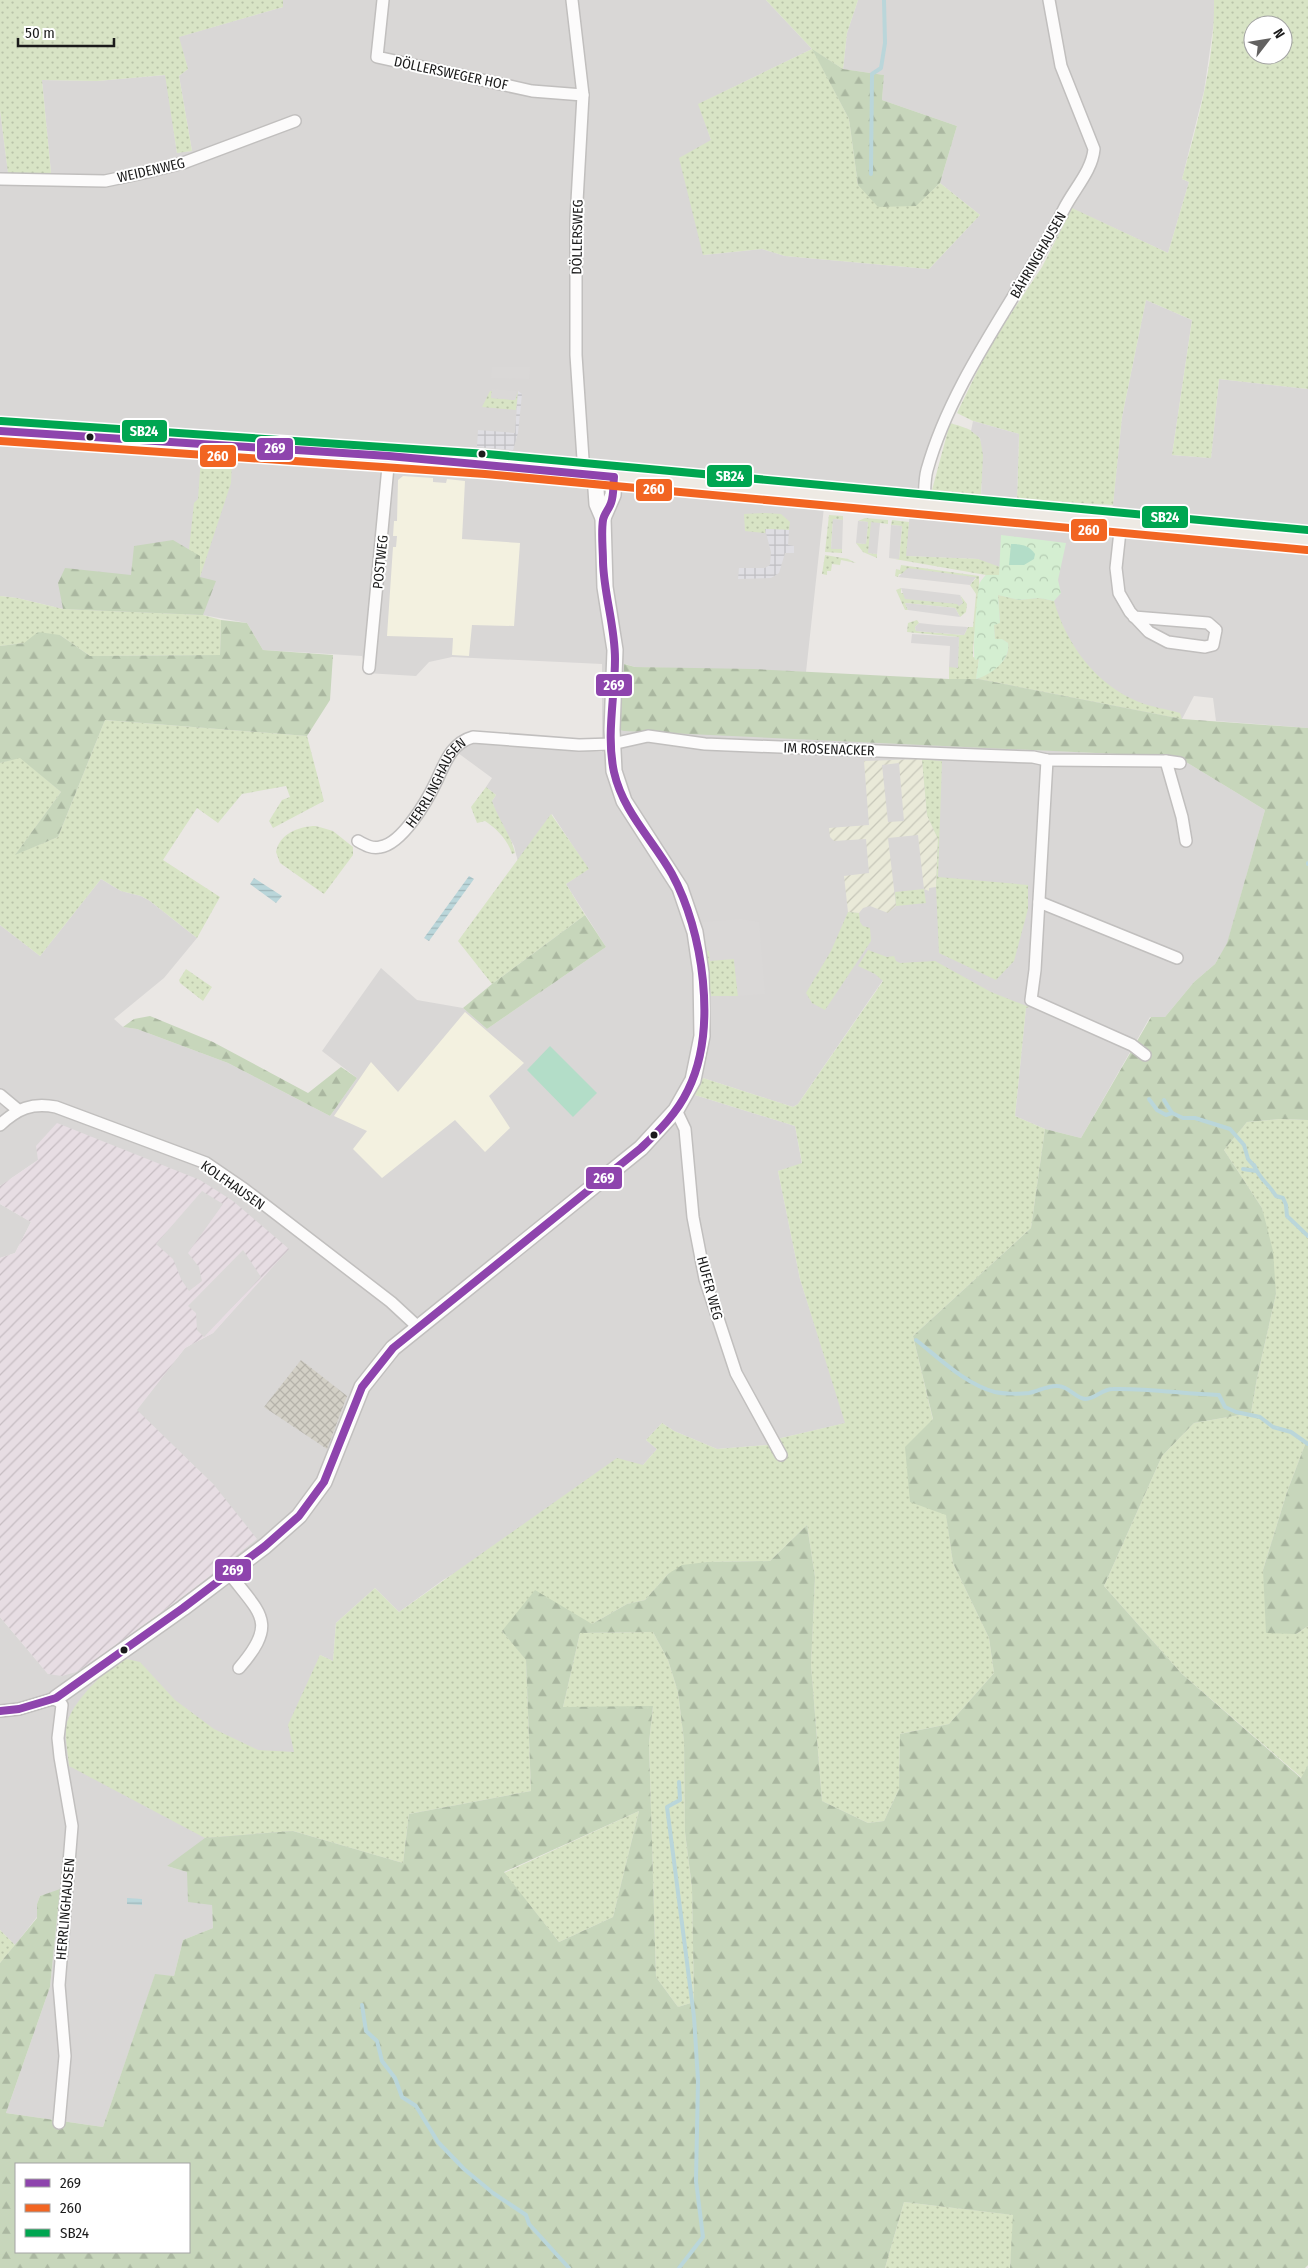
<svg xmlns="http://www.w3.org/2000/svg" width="1308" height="2268" font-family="'Fira Sans Condensed',sans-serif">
<defs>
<pattern id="industrial-furrows" width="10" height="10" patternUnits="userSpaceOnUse" patternTransform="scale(1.25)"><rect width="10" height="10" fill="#e7dde3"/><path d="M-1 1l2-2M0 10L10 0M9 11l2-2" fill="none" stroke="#c6bdc2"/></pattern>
<pattern id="construction-cross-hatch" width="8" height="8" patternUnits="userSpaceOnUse" patternTransform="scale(1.25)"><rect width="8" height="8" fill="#d3d0c6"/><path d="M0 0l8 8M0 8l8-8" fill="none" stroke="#b5b2aa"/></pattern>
<pattern id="farmland-furrows" width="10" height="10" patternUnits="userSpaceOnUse" patternTransform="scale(1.25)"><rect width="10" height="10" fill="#e9e9d8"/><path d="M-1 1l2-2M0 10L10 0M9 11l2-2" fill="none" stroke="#c7c7b9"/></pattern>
<pattern id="grass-dots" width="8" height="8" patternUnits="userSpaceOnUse" patternTransform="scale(1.25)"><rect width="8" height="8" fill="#d8e4c5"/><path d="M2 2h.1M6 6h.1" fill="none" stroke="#b9c3a9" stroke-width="1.8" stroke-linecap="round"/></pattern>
<pattern id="forest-firs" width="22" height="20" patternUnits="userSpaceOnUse" patternTransform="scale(1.25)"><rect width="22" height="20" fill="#c7d6bb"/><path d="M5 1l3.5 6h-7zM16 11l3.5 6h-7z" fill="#aab7a0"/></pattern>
<pattern id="park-crowns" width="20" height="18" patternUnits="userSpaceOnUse" patternTransform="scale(1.25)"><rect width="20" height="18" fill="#d4eed1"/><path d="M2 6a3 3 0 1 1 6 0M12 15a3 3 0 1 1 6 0" fill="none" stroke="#b5ccb3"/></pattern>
<pattern id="plaza-grid" width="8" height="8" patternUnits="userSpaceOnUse" patternTransform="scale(1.25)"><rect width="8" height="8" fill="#dfdee3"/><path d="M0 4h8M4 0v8" fill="none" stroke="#bfbec2"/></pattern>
<pattern id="water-rules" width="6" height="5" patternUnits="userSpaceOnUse" patternTransform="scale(1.25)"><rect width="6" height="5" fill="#bad6da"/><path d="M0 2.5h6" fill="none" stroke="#9fb7ba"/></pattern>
</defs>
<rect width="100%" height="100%" fill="#eae7e4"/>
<g fill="#d9d7d6">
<polygon points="283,0 766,0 812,49 699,104 711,140 703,255 762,249 785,256 929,269 980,215 940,183 957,126 882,100 884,75 843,69 847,33 858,0 1214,0 1214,22 1204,91 1182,179 1189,182 1168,253 1060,203 1038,249 983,335 941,416 922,471 919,515 1110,532 1122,417 1146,300 1192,320 1172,455 1211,458 1219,379 1308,389 1308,728 1216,721 1213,698 1194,696 1182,719 976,679 979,663 980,583 986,575 999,576 978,559 905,556 910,513 824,507 806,672 635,667 625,664 647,731 1159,756 1186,762 1265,810 1227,944 1215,964 1194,982 1165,1017 1150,1017 1081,1138 1045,1129 1015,1116 1026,1008 883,980 798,1104 793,1107 703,1078 695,1095 795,1126 802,1164 778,1171 800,1279 846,1423 777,1439 768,1445 717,1449 674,1431 662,1423 646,1440 657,1449 643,1465 443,1580 399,1612 375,1588 336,1623 333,1661 320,1655 295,1752 293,1831 167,1866 187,1872 212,1905 213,1928 183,1940 174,1976 155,1975 103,2127 6,2113 50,1987 60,1890 40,1896 37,1904 37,1917 15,1945 0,1930 0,1617 48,1674 98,1658 196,1587 214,1485 136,1410 185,1348 213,1333 288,1249 276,1238 38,1160 0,1186 0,925 40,956 101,879 121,891 141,896 150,901 197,938 164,978 114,1019 123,1027 137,1029 228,1063 330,1116 357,1078 322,1051 381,968 417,1000 463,1008 487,1029 606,947 566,884 588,869 552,814 518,862 514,846 496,814 492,801 496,795 486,787 492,778 458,753 466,745 476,742 602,752 602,664 452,657 429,662 416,676 366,673 362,656 263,650 247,623 203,615 63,609 17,598 0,596 0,110 8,172 51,173 42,80 97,81 166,75 177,153 192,151 179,76 188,69 178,37 283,7"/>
<polygon points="0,1204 31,1222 15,1253 0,1258"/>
</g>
<polygon fill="url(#industrial-furrows)" points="57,1123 200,1180 233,1201 289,1249 213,1333 185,1348 137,1410 214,1485 257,1539 196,1587 98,1658 76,1672 62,1676 48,1674 0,1617 0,1258 15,1253 31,1222 0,1204 0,1186 38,1160 36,1146"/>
<g fill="#f3f1e0">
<polygon points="403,476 433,478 433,482 446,483 447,479 465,481 462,539 520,543 514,626 472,625 469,656 452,655 453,638 387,636 393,547 396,547 397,536 393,536 394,521 397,521 398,480"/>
<polygon points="465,1012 524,1063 489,1096 510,1128 485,1152 455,1120 382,1178 353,1149 367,1131 334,1116 371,1062 398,1092"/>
</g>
<polygon fill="url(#construction-cross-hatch)" points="301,1360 347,1396 327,1449 264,1407"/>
<path fill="url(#farmland-furrows)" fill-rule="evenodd" d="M922 759 927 815 938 839 936 887 929 888V891L924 889 918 835 888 838 896 906 888 913 870 906 863 908 859 913 848 912 844 876 869 873 866 839 834 841 830 837 829 828 869 825 864 761ZM899 763 904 821 888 822 882 765Z"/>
<g fill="url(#grass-dots)" fill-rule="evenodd">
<polygon points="0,0 283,0 283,7 179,37 188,69 179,76 192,151 177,153 165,75 97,81 42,80 51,173 8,173 0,110"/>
<polygon points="766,0 858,0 847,33 843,69 813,50 849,119 858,185 915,206 940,183 980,215 929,269 785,256 762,249 703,255 679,158 711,140 698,104 812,49"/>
<path d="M1214 0H1308V389L1219 379 1211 458 1172 455 1192 320 1146 300 1122 417 1113 505 1017 499 1019 434 973 421 957 413 990 345 1042 267 1072 208 1168 253 1189 182 1182 179C1198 121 1215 61 1214 0ZM1253 25H1283V55H1253Z"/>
<polygon points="490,391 492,391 491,398 515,400 518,391 516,410 482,407"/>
<path d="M950 423C960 426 973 429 979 437 987 449 981 483 981 497L932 490Z"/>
<polygon points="201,457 232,460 231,483 200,577 189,549 194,503 198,499"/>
<polygon points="765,513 781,514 790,522 789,530 766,529 765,533 745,531 744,514"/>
<polygon points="829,515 843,516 843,520 833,519 831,548 842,549 842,553 825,552"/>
<polygon points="865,518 888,520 888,524 880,523 868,553 877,554 877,558 863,552 856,543 866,544 868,522 858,521"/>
<polygon points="892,520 909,522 906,556 978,559 1000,567 999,576 986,575 889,558 899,559 902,526 891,525"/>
<polygon points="825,555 848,559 856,563 841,560 840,565 832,564 831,571 827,571 827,575 822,574"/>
<path d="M901 565 979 576C981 603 973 630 973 657L979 659 976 679H949V667H957L959 637 907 632 908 623 917 620 919 623 915 627 916 631 964 635 968 627H973L976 594 970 585 976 578 899 574 898 577 895 576 896 569 900 570Z"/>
<polygon points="901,588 901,593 963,603 960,595 967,604 966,612 960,617 955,608 905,603 908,610 905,610 896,590"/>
<path d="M998 595 1019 600 1039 598 1054 601C1066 644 1096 685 1139 702 1151 707 1166 709 1180 713L1182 719 978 679C992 670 1011 662 1008 643L1002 639 995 640 994 625 1000 622Z"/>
<polygon points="0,596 17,598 63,609 203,615 221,620 220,655 90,656 60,635 24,643 0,646"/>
<polygon points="105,720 307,736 324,801 273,828 269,821 282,800 290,797 286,786 242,794 218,823 197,808 163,860 220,897 197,938 150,901 141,896 121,891 101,879 40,956 0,925 0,763 20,757 61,792 16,854 58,837"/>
<polygon points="922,759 942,761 938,877 1028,885 1028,909 1014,961 996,980 939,953 936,887 938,839 927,815"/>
<path d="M486 787 496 795 492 801C498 819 511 835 515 853L512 854C508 840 496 828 485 821L477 823 471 807Z"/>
<polygon points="551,814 589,869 566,884 585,915 492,984 458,941"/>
<path d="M316 826 333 831 353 847V855L324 894 280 863 276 852C279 834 299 826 316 826Z"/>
<polygon points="924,889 926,903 896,906 895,892"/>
<polygon points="848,912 859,913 860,922 863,926 870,928 871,941 825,1010 812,1003 806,993 831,951"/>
<polygon points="706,950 734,959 738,996 711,996"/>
<path d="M868 950 887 957 894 956 896 961 900 963 935 961 991 992 1029 1007 1026 1008 1015 1116 1045 1129 1031 1228 913 1336 933 1420 953 1563 989 1638 994 1673 949 1724 900 1734 899 1789 884 1821 868 1823 822 1801 811 1665 815 1577 807 1525 770 1561 707 1562 668 1574 645 1600 627 1604 592 1624 502 1631 526 1659 531 1791 409 1814 403 1863 293 1831 205 1838 69 1766C68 1754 65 1739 66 1727 69 1705 107 1666 127 1659L140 1662 175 1700 214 1729 258 1750 294 1752 288 1725 320 1655 333 1661 336 1623 375 1588 399 1612 617 1458 643 1465 657 1449 646 1440 662 1423 674 1431 717 1449 767 1445 777 1439 845 1423 800 1279 778 1171 802 1163 795 1126 695 1095 703 1078 793 1107 798 1104 883 981 875 974 858 966Z"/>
<polygon points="186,969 212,987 203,1001 180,983 179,980"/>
<polygon points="1280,1119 1308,1120 1308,1442 1306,1442 1287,1492 1263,1570 1296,1634 1308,1626 1308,1765 1302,1778 1182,1674 1104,1586 1162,1456 1194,1423 1251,1413 1257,1378 1276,1294 1262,1208 1224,1150 1247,1122"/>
<polygon points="653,1632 668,1660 678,1692 684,1741 685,1832 692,1888 694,2002 678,2007 656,1977 649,1743 653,1707 563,1707 580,1633"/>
<polygon points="639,1811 613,1917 559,1942 504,1873"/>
<polygon points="0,1930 15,1945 0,1963"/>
<polygon points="904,2202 1014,2215 1010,2268 885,2268"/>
</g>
<g fill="url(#forest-firs)" fill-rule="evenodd">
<polygon points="812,49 843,69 884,75 882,100 957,126 940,183 916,206 878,207 858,185 849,119"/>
<polygon points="173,540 200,556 200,577 216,581 203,615 63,609 58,583 65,568 131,575 134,546"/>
<polygon points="221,620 247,623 263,650 333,655 330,700 307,736 105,720 58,837 15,855 61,792 20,758 0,763 0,646 24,643 38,632 60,635 90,656 220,655"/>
<path d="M624 664 635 667 754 669 949 679H978L1182 719 1308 728V1120L1280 1119 1247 1122 1224 1150 1262 1208 1273 1251 1276 1294 1257 1378 1251 1413 1194 1423 1162 1456 1104 1586 1182 1674 1301 1778 1308 1765V2265L1305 2268H1010L1013 2215 904 2202 885 2268H0V1963L37 1918V1904L40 1896 60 1889 50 1987 6 2113 103 2127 155 1974 174 1976 183 1940 213 1928 212 1905 188 1902 187 1872 167 1866 205 1838 293 1831 403 1863 409 1814 531 1791 526 1660 502 1631 535 1590 592 1624 627 1604 645 1600 668 1574 682 1565 707 1562 770 1561 807 1525 815 1577 811 1665 822 1801 868 1823 884 1821 899 1789 900 1734 949 1724 994 1673 989 1638 953 1563 946 1515 910 1502 905 1447 933 1419 913 1336 1031 1228 1045 1129 1081 1138 1151 1017H1165L1194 982 1215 964 1227 943 1265 810 1186 762 1159 756 624 731 620 730ZM653 1632 668 1660 678 1692 684 1741 685 1832 692 1888 694 2002 678 2007 656 1977 649 1743 653 1706 563 1707 580 1633ZM639 1811 613 1917 559 1942 504 1872ZM16 2164H189V2252H16Z"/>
<polygon points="585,915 606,947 487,1029 463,1008 492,984"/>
<polygon points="150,1016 213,1042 308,1093 341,1067 357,1078 330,1116 228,1063 137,1029 123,1027 134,1019"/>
<polygon points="1306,1442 1308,1442 1308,1626 1296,1634 1266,1633 1263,1570 1287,1492"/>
</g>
<path fill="url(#park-crowns)" d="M1001 535 1066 543 1058 580 1061 593 1054 601 1039 598 1019 600 998 595 1000 623 994 625 995 639H1002L1008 643C1011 660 991 675 976 679L979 659 975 660C972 655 977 594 979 585 980 581 983 578 986 575H999Z"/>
<g fill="#b3ddc8">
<path d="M1011 544C1021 544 1029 545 1035 554L1034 559 1024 565H1009Z"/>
<polygon points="550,1046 597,1093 573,1117 527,1070"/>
</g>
<g fill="#dad8d7">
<polygon points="492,367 530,367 529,379 491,378"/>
<polygon points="492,389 516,391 515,400 491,398"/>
<polygon points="973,421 1019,434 1017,499 981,497 983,455 980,438 971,431"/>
<polygon points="833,519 843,520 842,549 831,549"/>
<polygon points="858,521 868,522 866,544 856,543"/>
<polygon points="871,522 880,523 877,554 868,553"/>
<polygon points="891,525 902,526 899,559 889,558"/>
<polygon points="908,568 974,577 976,577 970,585 898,577"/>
<polygon points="901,588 960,595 963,603 959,606 957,604 905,599"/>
<polygon points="905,603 955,608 960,617 908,610"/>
<polygon points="919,623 937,625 968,627 964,635 916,631 915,627"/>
<polygon points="912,634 959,637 958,668 949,667 950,646 911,643"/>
<polygon points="741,919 759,922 765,994 738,996 734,959 710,961 709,950 706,950 702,922"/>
<polygon points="202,1191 223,1204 188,1253 199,1267 202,1281 189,1291 181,1279 173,1259 156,1244"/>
<polygon points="243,1250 261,1277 204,1337 197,1330 196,1313 188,1306"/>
</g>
<g fill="url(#plaza-grid)">
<polygon points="518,391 522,394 518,433 513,450 477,447 478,430 515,433"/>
<polygon points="765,529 789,530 788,545 794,546 794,553 785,553 779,573 771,578 738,579 739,568 765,568 770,565 771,552"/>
</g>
<g fill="url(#water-rules)">
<polygon points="469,876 474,879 429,941 424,938"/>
<polygon points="254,878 282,896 276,903 250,884"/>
<polygon points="127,1898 142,1899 142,1905 127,1904"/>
</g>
<polygon fill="#d7d6d5" points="606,663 624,664 620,730 603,729"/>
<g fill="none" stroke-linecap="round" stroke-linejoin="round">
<g stroke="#bad6da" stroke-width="4">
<polyline points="871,174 872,74 881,68 885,43 884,0"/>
<polyline points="1308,863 1308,864"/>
<polyline points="1149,1099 1157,1110 1166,1115 1172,1113"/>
<polyline points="1164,1100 1172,1113 1183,1118 1195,1118 1230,1129 1244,1145 1248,1159 1255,1167"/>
<path d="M1254 1165C1259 1179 1269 1184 1276 1196L1283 1198 1286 1205 1287 1216 1308 1236"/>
<polyline points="1243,1169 1256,1171"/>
<path d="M916 1340C939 1358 965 1384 995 1392 1004 1394 1020 1394 1029 1393 1039 1391 1048 1385 1058 1386 1068 1386 1076 1398 1085 1399 1095 1399 1102 1389 1113 1389 1149 1388 1184 1394 1219 1395L1225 1407 1236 1412 1260 1417 1273 1427 1291 1432 1308 1444"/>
<polyline points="362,2005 366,2031 377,2041 382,2061 395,2078 402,2097 416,2106 438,2142 464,2169 493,2193 526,2215 529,2224 569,2268"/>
<polyline points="679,2268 703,2237 696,2181 698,2080 694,2017 667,1807 680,1800 679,1782"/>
</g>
<g stroke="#c1bfbe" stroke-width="14">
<g id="minor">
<polyline points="383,0 377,57 532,91 583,95"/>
<polyline points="572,0 583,95 576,219 576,355 584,474"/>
<polyline points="0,179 105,181 143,173 183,163 295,121"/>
<path d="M924 504C925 493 924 481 927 470 953 377 1020 295 1064 209 1074 189 1092 171 1094 149L1061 66 1049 0"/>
<polyline points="1121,522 1116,568 1119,593 1130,612 1149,632 1168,642 1205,647 1213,645 1216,630 1208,623 1134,617"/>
<polyline points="369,668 389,456"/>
<polyline points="1047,760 1035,970 1031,1000 1132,1045 1145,1055"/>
<polyline points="1180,763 1166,761 1182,817 1186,841"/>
<path id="s1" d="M358 841C365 845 372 849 380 847 402 844 427 801 436 782 445 763 451 743 473 737L579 745 612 744 648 736 705 744 977 755 1033 757 1047 760 1166 761"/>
<polyline points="1039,902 1177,958"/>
<polyline points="0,1095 18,1110"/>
<polyline points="676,1110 685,1129 693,1217 705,1279 736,1373 781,1455"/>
<path d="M0 1125C17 1109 32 1102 56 1107L206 1163 244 1189 391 1302 418 1327"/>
<path d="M229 1573C260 1614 279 1622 239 1668"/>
<polyline points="0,1711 19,1709 56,1698 62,1705 58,1738 60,1757 72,1826 59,1985 65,2056 59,2123"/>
</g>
</g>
<g stroke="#c1bfbe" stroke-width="18">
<g id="tertiary">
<polyline points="603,518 613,495 614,477"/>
<polyline points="56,1698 183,1608 265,1546 299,1516 324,1482 362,1387 393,1348 641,1148 676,1110 693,1080 702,1036 701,973 695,932 680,888 624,801 614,771 612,730 615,650 605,587 603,518 597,504 595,475"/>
</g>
</g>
<g stroke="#9e9383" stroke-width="21">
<polyline id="primary" points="0,431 486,464 1308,540"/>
</g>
<use href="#minor" stroke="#fcfbfb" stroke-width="11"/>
<use href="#tertiary" stroke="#fcfbfb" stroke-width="15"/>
<use href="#primary" stroke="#eeeae4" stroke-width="19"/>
<g stroke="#fff" stroke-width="11">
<path id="bus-1" d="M0 431 389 456 614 477C613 486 614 495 611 503 609 509 604 514 603 520 601 533 603 549 603 562 604 595 615 626 615 659 615 697 606 735 614 772 623 812 653 840 672 874 703 931 718 1029 688 1090 677 1113 659 1131 641 1148L393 1348 362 1387 324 1482 299 1516 265 1546 183 1608 56 1698 19 1709 0 1711"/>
</g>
<g stroke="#fff" stroke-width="11">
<polyline id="bus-2" points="0,441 485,474 1307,550"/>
</g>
<g stroke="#fff" stroke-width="11">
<polyline id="bus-3" points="1,421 487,454 1308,530"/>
</g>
<use href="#bus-1" stroke="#8e44ad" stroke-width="8"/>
<use href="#bus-2" stroke="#f26522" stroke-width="8"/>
<use href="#bus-3" stroke="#00a651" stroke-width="8"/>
</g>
<g fill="#1b1b1b" stroke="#fff" stroke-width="2">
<circle cx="90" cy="437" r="4.5"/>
<circle cx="482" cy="454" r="4.5"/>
<circle cx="654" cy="1135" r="4.5"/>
<circle cx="124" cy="1650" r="4.5"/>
</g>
<g text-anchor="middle" stroke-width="4" stroke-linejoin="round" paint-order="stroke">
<g font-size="14" fill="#1b1b1b" stroke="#fff">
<text transform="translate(451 73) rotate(12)" y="5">DÖLLERSWEGER HOF</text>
<text transform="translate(151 170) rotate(-13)" y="5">WEIDENWEG</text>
<text transform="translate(577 237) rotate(-89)" y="5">DÖLLERSWEG</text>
<text transform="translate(1038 255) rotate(-60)" y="5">BÄHRINGHAUSEN</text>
<text transform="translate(380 562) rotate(-84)" y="5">POSTWEG</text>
<text transform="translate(829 749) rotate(2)" y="5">IM ROSENACKER</text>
<text dy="5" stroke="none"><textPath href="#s1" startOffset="111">HERRLINGHAUSEN</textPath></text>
<text transform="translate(233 1185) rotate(35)" y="5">KOLFHAUSEN</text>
<text transform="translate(710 1288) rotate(75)" y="5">HUFER WEG</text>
<text transform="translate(65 1909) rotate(-85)" y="5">HERRLINGHAUSEN</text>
</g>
</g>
<g stroke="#fff" stroke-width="2">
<rect x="121" y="419" width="47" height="24" rx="5" fill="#00a651"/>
<rect x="256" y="437" width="38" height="24" rx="5" fill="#8e44ad"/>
<rect x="199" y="444" width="38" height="24" rx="5" fill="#f26522"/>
<rect x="706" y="464" width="47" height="24" rx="5" fill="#00a651"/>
<rect x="635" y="478" width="38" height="24" rx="5" fill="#f26522"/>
<rect x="1141" y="505" width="48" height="24" rx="5" fill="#00a651"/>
<rect x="1070" y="518" width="38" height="24" rx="5" fill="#f26522"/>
<rect x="595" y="673" width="38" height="24" rx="5" fill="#8e44ad"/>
<rect x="585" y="1166" width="38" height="24" rx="5" fill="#8e44ad"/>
<rect x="214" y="1558" width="38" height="24" rx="5" fill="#8e44ad"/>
</g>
<g font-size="14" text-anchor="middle" font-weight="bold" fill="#fff">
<text x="144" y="436">SB24</text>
<text x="275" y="453">269</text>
<text x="218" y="461">260</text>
<text x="730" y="481">SB24</text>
<text x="654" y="494">260</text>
<text x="1165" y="522">SB24</text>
<text x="1089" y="535">260</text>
<text x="614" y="690">269</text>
<text x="604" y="1183">269</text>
<text x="233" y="1575">269</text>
</g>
<rect x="15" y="2163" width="175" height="90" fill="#ffffff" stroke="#a4a4a4"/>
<rect x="25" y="2179" width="25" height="8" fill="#8e44ad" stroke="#a4a4a4"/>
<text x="60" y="2188" font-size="15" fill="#1b1b1b">269</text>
<rect x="25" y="2204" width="25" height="8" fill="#f26522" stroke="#a4a4a4"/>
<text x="60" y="2213" font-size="15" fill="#1b1b1b">260</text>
<rect x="25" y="2229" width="25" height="8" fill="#00a651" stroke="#a4a4a4"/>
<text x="60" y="2238" font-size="15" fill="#1b1b1b">SB24</text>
<g transform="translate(1268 40) rotate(59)"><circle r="24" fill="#ffffff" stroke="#a4a4a4"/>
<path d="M0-4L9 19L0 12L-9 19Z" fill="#636261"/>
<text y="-8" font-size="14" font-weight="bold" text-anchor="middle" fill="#1b1b1b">N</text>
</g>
<path d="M18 38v8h96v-8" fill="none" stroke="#1b1b1b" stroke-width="2.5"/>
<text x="25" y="38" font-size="15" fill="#1b1b1b" stroke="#ffffff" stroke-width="4" paint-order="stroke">50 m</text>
</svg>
